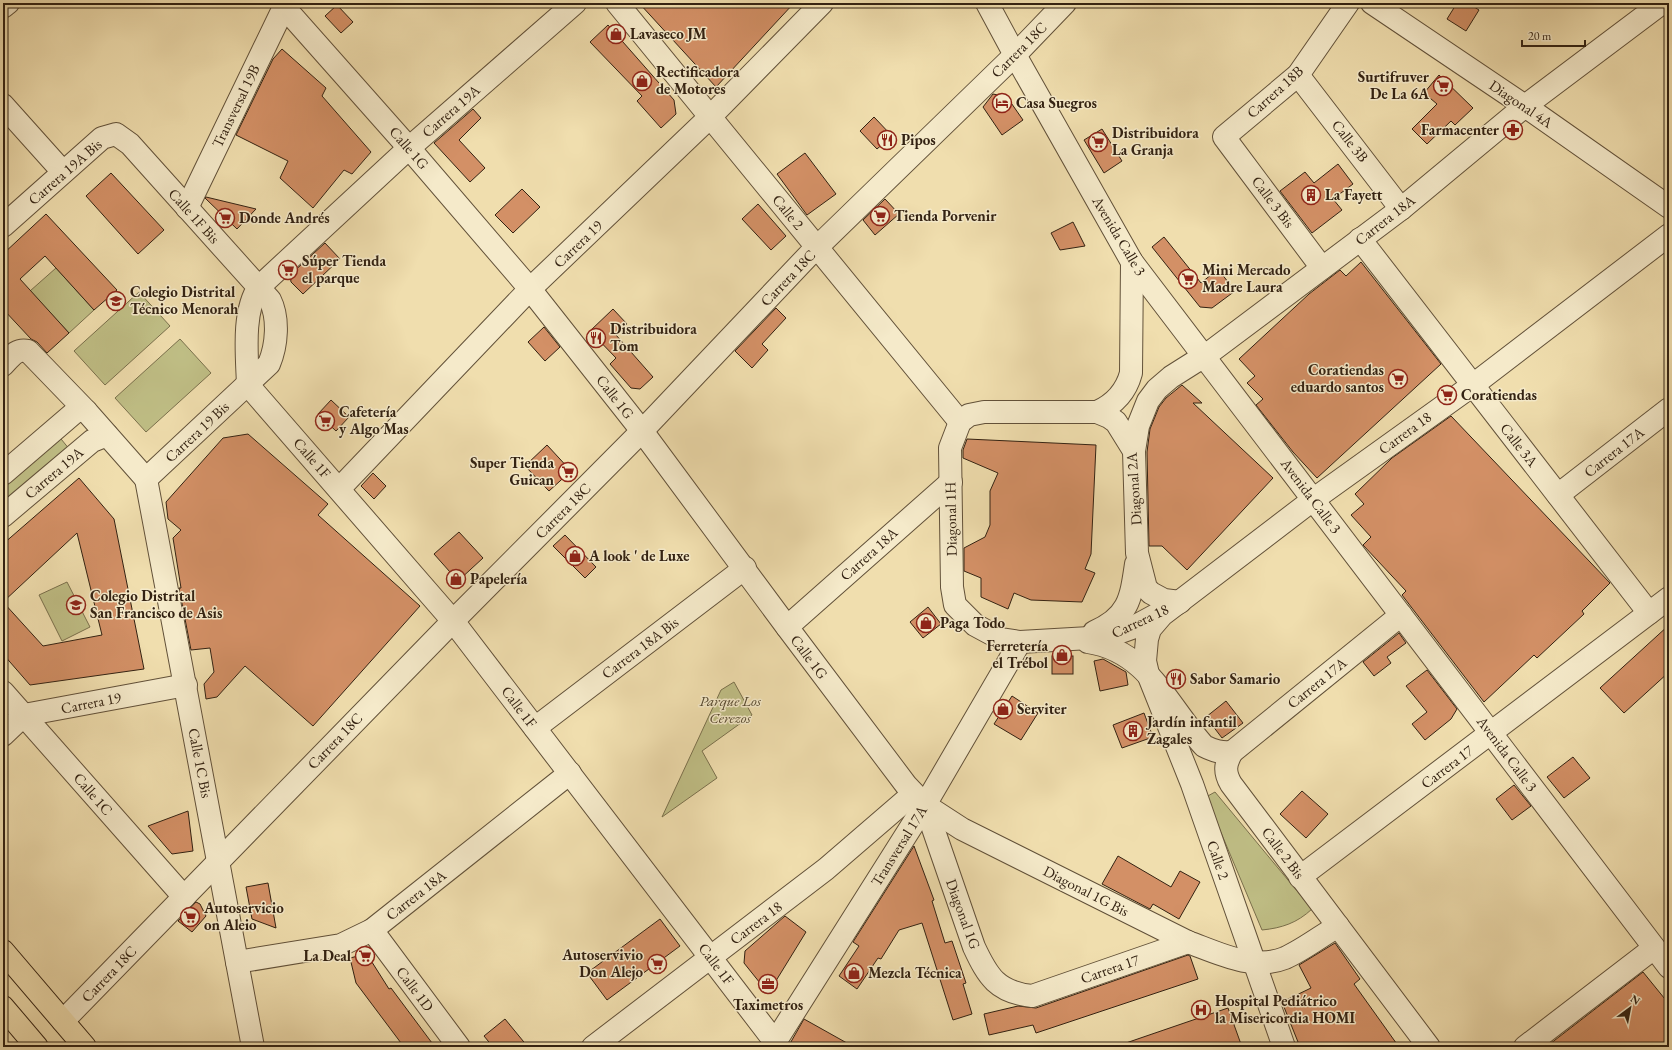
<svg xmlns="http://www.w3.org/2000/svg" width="1672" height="1050" font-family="'EB Garamond',serif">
<rect width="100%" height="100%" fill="#f0deae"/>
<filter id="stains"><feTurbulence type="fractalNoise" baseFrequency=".005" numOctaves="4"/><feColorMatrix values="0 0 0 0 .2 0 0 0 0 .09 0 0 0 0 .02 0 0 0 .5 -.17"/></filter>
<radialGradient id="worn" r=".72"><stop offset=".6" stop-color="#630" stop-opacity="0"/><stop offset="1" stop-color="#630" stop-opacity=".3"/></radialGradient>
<g fill="#c0bf86" stroke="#7a704c">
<polygon points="56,268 94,310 69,333 30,291"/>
<polygon points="139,292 170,326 105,385 74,351"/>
<polygon points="180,339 211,373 146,432 115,398"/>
<polygon points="57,434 70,450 3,507 3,482"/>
<polygon points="67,582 90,627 62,641 39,595"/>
<polygon points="734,682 752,715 702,751 717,778 662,817 721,690"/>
<path d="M1215 792 1312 909C1297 923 1282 928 1262 930L1206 797Z"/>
</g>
<g fill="#d39066" stroke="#332212" fill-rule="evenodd">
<polygon points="639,3 794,3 716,87"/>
<polygon points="1457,3 1468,3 1479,10 1466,31 1447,19"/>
<polygon points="337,5 353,22 341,33 325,16"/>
<polygon points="608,25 674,100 676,114 661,128 637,101 642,96 590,42"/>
<polygon points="282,49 326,88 322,96 371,152 352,174 344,170 313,208 280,178 288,161 236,135 273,59"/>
<polygon points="1439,75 1473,108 1455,125 1451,121 1427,144 1412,129 1437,104 1424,93"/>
<polygon points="993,94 1007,97 1023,120 1002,135 983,107"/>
<polygon points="473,109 481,118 459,140 485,168 470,182 434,143"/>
<polygon points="874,117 892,136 877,149 860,131"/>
<polygon points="1102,129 1122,161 1104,173 1084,140"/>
<polygon points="805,153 836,194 807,215 777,174"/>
<polygon points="1338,164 1353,184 1333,199 1342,210 1312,233 1280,191 1305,172 1314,183"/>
<polygon points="111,173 164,230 138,254 86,196"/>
<polygon points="522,189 540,207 513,233 495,215"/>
<polygon points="206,197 256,209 237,229 205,198"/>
<polygon points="885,199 899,214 875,235 863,220"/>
<polygon points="758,204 786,236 771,250 742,219"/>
<polygon points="46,214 117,290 94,310 45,256 20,279 69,333 47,353 37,342 31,339 3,309 3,254"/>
<polygon points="1073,222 1085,246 1060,250 1051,233"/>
<polygon points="1164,237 1201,283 1218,269 1235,291 1212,308 1200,307 1152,247"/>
<polygon points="325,243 340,259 303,294 291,282 290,275"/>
<polygon points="1361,262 1441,364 1317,478 1293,452 1256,405 1263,399 1247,383 1255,376 1239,359 1309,294 1340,270 1346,276"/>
<polygon points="776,308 786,318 762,344 768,350 752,368 735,351"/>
<polygon points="613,309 627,324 616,335 653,377 640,389 631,388 610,364 616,358 590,331"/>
<polygon points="544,327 560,347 545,361 528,342"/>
<polygon points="1182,385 1202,403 1193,403 1273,478 1187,570 1162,546 1149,546 1147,452 1150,429 1159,407 1166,398"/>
<polygon points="331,400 349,417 336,431 318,414"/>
<polygon points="1451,416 1610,583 1582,611 1584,614 1537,658 1534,655 1484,702 1402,595 1406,591 1363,545 1371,537 1351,515 1364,504 1355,494 1392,458"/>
<polygon points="248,434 328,504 318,515 420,606 313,726 245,666 217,697 206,699 204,684 214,672 210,648 191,650 179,588 181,588 173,538 181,530 168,519 166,502 223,438"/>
<polygon points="967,439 1096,445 1091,554 1085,569 1095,573 1082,602 1031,600 1014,593 1008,609 981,597 981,578 964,571 964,548 985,537 990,525 990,491 998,473 963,458 963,450"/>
<polygon points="547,445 571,471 549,491 525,466"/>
<polygon points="373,473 386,486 374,499 361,486"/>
<path d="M79 478 114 519 144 669 30 685 3 654V544ZM77 533 102 635 43 646 3 602Z"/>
<polygon points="459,532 483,558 458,581 434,554"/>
<polygon points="565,535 596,567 585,578 553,546"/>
<polygon points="928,607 941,624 923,638 910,622"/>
<polygon points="1669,625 1669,672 1624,713 1600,688"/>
<polygon points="1399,633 1406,643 1387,657 1391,663 1374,676 1363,662"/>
<rect x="1052" y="656" width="21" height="18"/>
<polygon points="1103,659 1126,672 1128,685 1100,691 1094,661"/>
<polygon points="1427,670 1457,709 1451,719 1425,740 1412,724 1427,712 1406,686"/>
<polygon points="1012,696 1038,713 1021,740 994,724"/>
<polygon points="1226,701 1243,723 1222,738 1206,717"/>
<polygon points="1144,713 1153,737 1122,748 1113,725"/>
<polygon points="1573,757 1590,778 1564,798 1547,777"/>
<polygon points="1514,785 1531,806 1512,820 1496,799"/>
<polygon points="1302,791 1328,814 1306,838 1280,814"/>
<polygon points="188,811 193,851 172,854 148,826"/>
<polygon points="914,846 934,900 932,901 945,943 952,941 966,983 963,984 972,1014 953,1020 922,923 899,930 881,959 878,958 857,989 839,976 859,946 853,942"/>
<polygon points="1118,856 1171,887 1180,871 1200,882 1179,919 1153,904 1150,909 1102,884"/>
<polygon points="268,883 276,928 252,919 246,887"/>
<polygon points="196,902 200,904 206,916 192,932 178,921"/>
<polygon points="785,916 806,932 774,984 760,983 744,963 745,951"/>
<polygon points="660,919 680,946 607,1000 587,973"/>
<polygon points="1335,943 1360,979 1354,984 1399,1047 1300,1047 1282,1002 1311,988 1299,965"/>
<polygon points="362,955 370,959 389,989 391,988 435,1047 404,1047 356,983 350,958"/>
<polygon points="1188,955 1190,956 1198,979 1036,1033 1033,1025 989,1035 984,1014 1018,1006 1036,1008"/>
<polygon points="1643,972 1669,1004 1669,1047 1546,1047"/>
<polygon points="1228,1008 1242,1047 1123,1047 1123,1044"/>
<polygon points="505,1019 528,1047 493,1047 484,1036"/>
<polygon points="804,1019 854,1047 788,1047"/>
</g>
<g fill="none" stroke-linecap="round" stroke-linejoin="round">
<g stroke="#625139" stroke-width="24">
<g id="minor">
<polyline points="617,3 960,422"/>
<polyline points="987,3 1015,55 1132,262 1669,967"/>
<polyline points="1372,3 1525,106 1669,207"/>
<polyline points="3,7 8,3"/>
<path d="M284 7 409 148 530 289 642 431 787 627 906 785 925 805 962 829 1188 942C1218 953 1253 971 1285 958 1303 950 1321 936 1338 926"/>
<polyline points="1298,75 1401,209"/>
<polyline points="3,105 63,172"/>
<polyline points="187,208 286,3"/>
<path d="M3 226 102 138 116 134 130 144 270 300C279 318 277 345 269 364L146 479"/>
<polyline points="1360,239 1649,613"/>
<polyline points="1322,268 1224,137 1298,75 1348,3"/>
<path d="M3 365C10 358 16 348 28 351L86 411 146 479"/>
<polyline points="248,385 453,621 775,1042"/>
<path d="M248 385C247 356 242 311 259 287L409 148 575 3"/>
<polygon points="984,412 1097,412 1109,417 1116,422 1134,451 1137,553 1146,588 1151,593 1164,600 1180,602 1132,628 1107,637 1020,642 1001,639 975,625 955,605 952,587 950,448 960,422 969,415"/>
<path d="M1097 412C1115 404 1126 392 1131 373L1132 262"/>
<polyline points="1134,451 1138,426 1148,401 1157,389 1171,377 1209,353 1401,209 1525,106 1662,3"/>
<polyline points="3,474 74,413 80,410 86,411"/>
<polyline points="146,479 253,1047"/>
<polyline points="339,489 530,289 710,117 822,3"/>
<polyline points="1558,495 1669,409"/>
<polyline points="3,516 92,441 107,435"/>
<path d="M1401 615 1232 752C1225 764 1224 772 1231 784L1429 1047"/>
<polyline points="787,627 951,482"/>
<path d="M1094 632C1129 617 1131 598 1136 564"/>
<path d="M1088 642C1148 651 1167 705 1204 746 1214 751 1221 753 1232 752"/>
<polyline points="3,692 184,897"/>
<polyline points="535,728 745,568"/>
<polyline points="3,735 24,715 186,685"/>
<path d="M925 805 974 947C988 977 997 992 1032 996L1188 942"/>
<polyline points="1300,877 1669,598"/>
<polyline points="372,930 459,1047"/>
<polyline points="237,962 341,945 372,930 570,773"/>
<polyline points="63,1021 453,621 642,431 808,256 1015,55 1065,3"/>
<polyline points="593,1047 826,869 913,794"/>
<polyline points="772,1047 925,805 1020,642"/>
<polyline points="1284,1047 1192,784 1148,674 1145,661 1147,639 1150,629 1162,615 1314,499 1473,385 1669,235"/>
<polyline points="1525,1047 1654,948"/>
</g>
</g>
<g stroke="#332212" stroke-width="24">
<g id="major">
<polyline points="3,951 85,1047"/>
<polyline points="3,1007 37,1047"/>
</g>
</g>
<use href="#minor" stroke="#f5eaca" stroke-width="22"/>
<use href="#major" stroke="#f0deae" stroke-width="22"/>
</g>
<defs>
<g id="shop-ring" transform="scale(1)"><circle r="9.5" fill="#f5eaca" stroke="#8f2418" stroke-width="1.5"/><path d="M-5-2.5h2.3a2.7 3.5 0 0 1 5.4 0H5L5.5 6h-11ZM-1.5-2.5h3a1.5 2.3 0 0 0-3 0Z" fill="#8f2418"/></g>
<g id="supermarket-ring" transform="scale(1)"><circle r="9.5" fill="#f5eaca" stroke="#8f2418" stroke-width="1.5"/><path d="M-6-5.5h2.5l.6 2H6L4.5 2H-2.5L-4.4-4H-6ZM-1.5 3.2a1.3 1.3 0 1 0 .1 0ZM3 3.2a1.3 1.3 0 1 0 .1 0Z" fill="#8f2418"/></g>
<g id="hotel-ring" transform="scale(1)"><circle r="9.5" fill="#f5eaca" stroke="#8f2418" stroke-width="1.5"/><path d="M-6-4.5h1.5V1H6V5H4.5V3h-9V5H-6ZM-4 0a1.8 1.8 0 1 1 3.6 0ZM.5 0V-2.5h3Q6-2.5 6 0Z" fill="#8f2418"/></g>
<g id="pharmacy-ring" transform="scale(1)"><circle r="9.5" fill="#f5eaca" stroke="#8f2418" stroke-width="1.5"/><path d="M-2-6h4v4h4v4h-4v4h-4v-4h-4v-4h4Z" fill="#8f2418"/></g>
<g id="restaurant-ring" transform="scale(1)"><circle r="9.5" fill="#f5eaca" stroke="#8f2418" stroke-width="1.5"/><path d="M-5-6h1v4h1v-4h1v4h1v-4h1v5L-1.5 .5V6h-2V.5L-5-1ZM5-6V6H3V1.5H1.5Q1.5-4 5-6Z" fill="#8f2418"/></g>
<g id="building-ring" transform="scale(1)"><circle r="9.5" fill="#f5eaca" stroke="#8f2418" stroke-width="1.5"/><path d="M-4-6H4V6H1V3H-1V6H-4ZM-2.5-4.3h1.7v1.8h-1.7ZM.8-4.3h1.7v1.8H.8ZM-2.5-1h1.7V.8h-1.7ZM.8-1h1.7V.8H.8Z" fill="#8f2418"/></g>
<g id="university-ring" transform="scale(1)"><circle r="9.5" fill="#f5eaca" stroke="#8f2418" stroke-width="1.5"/><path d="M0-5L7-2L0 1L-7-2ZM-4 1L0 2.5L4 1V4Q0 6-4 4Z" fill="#8f2418"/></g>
<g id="school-ring" transform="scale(1)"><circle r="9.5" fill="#f5eaca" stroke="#8f2418" stroke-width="1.5"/><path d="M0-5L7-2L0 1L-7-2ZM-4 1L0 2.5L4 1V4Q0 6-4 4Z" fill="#8f2418"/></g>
<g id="office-ring" transform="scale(1)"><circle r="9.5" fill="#f5eaca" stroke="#8f2418" stroke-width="1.5"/><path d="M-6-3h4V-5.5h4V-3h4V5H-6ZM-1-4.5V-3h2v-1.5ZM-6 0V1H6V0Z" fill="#8f2418"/></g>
<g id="hospital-ring" transform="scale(1)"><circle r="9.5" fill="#f5eaca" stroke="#8f2418" stroke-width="1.5"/><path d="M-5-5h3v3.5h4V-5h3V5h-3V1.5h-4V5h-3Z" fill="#8f2418"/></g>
</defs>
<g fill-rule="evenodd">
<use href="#shop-ring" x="616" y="34"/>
<use href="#shop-ring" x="642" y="81"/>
<use href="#supermarket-ring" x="1443" y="86"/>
<use href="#hotel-ring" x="1002" y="103"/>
<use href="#pharmacy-ring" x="1513" y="130"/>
<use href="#restaurant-ring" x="887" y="140"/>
<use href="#supermarket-ring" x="1098" y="142"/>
<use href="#building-ring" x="1311" y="195"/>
<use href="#supermarket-ring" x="880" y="216"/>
<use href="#supermarket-ring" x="225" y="218"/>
<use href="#supermarket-ring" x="288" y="270"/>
<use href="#supermarket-ring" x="1188" y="279"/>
<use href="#university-ring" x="116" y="301"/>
<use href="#restaurant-ring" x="596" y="338"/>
<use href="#supermarket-ring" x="1398" y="379"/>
<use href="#supermarket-ring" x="1447" y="395"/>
<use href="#supermarket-ring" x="325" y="421"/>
<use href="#supermarket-ring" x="568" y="472"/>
<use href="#shop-ring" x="575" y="556"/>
<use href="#shop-ring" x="456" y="579"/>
<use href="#school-ring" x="76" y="605"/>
<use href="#shop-ring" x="926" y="623"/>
<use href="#shop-ring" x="1062" y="655"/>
<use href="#restaurant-ring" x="1176" y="679"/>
<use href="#shop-ring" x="1003" y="709"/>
<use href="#building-ring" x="1133" y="731"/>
<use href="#supermarket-ring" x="190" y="917"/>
<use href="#supermarket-ring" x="365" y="956"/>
<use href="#supermarket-ring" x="657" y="964"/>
<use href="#shop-ring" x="854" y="973"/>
<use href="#office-ring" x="768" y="984"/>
<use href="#hospital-ring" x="1201" y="1010"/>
</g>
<g text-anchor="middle" stroke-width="3" stroke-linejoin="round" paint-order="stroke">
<g font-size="15" font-weight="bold" fill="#332212" stroke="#f5eaca" text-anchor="start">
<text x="630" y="39">Lavaseco JM</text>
<text x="656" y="77">Rectificadora<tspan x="656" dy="17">de Motores</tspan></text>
<text x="1429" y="82" text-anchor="end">Surtifruver<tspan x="1429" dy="17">De La 6A</tspan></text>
<text x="1016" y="108">Casa Suegros</text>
<text x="1499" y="135" text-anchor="end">Farmacenter</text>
<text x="1112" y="138">Distribuidora<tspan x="1112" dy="17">La Granja</tspan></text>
<text x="901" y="145">Pipos</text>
<text x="1325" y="200">La Fayett</text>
<text x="894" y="221">Tienda Porvenir</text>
<text x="239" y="223">Donde Andrés</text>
<text x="302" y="266">Súper Tienda<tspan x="302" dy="17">el parque</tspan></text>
<text x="1202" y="275">Mini Mercado<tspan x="1202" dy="17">Madre Laura</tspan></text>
<text x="130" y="297">Colegio Distrital<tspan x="130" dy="17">Técnico Menorah</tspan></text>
<text x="610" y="334">Distribuidora<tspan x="610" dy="17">Tom</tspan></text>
<text x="1384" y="375" text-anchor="end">Coratiendas<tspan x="1384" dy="17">eduardo santos</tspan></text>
<text x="1461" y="400">Coratiendas</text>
<text x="339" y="417">Cafetería<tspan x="339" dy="17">y Algo Mas</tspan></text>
<text x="554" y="468" text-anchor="end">Super Tienda<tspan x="554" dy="17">Guican</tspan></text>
<text x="589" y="561">A look ' de Luxe</text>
<text x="470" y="584">Papelería</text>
<text x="90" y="601">Colegio Distrital<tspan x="90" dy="17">San Francisco de Asis</tspan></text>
<text x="940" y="628">Paga Todo</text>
<text x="1048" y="651" text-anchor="end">Ferretería<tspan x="1048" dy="17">el Trébol</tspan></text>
<text x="1190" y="684">Sabor Samario</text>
<text x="1017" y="714">Serviter</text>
<text x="1147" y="727">Jardín infantil<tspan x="1147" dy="17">Zagales</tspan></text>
<text x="204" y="913">Autoservicio<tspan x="204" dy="17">on Aleio</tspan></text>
<text x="643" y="960" text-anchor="end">Autoservivio<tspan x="643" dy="17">Don Alejo</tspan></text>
<text x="351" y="961" text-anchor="end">La Deal</text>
<text x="868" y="978">Mezcla Técnica</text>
<text x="1215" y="1006">Hospital Pediátrico<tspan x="1215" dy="17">la Misericordia HOMI</tspan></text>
<text x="768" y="1010" text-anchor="middle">Taximetros</text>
</g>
<g font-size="15" fill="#332212" stroke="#f5eaca">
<text transform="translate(1019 50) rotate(-45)" y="5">Carrera 18C</text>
<text transform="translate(1275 92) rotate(-42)" y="5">Carrera 18B</text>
<text transform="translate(1521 104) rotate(34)" y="5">Diagonal 4A</text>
<text transform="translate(236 106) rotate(-64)" y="5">Transversal 19B</text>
<text transform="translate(451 111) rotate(-41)" y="5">Carrera 19A</text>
<text transform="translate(1350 141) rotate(52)" y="5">Calle 3B</text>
<text transform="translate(409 148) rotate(49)" y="5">Calle 1G</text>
<text transform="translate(65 172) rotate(-41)" y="5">Carrera 19A Bis</text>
<text transform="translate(1273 202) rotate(53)" y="5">Calle 3 Bis</text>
<text transform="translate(788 212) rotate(51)" y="5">Calle 2</text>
<text transform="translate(194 216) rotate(48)" y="5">Calle 1F Bis</text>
<text transform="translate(1385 220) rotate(-38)" y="5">Carrera 18A</text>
<text transform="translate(1119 236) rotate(59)" y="5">Avenida Calle 3</text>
<text transform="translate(578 244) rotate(-44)" y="5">Carrera 19</text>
<text transform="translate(788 278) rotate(-46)" y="5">Carrera 18C</text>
<text transform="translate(615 397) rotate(52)" y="5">Calle 1G</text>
<text transform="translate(197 432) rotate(-43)" y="5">Carrera 19 Bis</text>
<text transform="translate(1405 433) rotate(-36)" y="5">Carrera 18</text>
<text transform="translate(1519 445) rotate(52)" y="5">Calle 3A</text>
<text transform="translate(1614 452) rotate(-38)" y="5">Carrera 17A</text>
<text transform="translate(312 458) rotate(49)" y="5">Calle 1F</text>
<text transform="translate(54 473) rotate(-40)" y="5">Carrera 19A</text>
<text transform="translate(1134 489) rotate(-94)" y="5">Diagonal 2A</text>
<text transform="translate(1311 496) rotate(53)" y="5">Avenida Calle 3</text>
<text transform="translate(563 511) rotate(-45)" y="5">Carrera 18C</text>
<text transform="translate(951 519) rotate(-91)" y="5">Diagonal 1H</text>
<text transform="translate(869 554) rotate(-42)" y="5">Carrera 18A</text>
<text transform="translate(1140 621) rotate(-25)" y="5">Carrera 18</text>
<text transform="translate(640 648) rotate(-37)" y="5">Carrera 18A Bis</text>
<text transform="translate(809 657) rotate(53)" y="5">Calle 1G</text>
<text transform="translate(1317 683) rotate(-39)" y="5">Carrera 17A</text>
<text transform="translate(91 703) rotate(-11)" y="5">Carrera 19</text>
<text transform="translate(519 707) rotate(53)" y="5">Calle 1F</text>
<text transform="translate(335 741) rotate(-46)" y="5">Carrera 18C</text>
<text transform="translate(1507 754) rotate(53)" y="5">Avenida Calle 3</text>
<text transform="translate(200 763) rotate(79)" y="5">Calle 1C Bis</text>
<text transform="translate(1447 767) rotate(-37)" y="5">Carrera 17</text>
<text transform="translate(93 794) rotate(49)" y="5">Calle 1C</text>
<text transform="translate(899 846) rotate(-58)" y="5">Transversal 17A</text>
<text transform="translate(1283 853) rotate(53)" y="5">Calle 2 Bis</text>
<text transform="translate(1218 860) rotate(71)" y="5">Calle 2</text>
<text transform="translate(1086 891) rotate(27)" y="5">Diagonal 1G Bis</text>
<text transform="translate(416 895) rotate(-38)" y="5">Carrera 18A</text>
<text transform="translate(963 914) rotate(70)" y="5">Diagonal 1G</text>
<text transform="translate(756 923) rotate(-37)" y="5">Carrera 18</text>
<text transform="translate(716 964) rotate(53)" y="5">Calle 1F</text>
<text transform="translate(1110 969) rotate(-19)" y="5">Carrera 17</text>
<text transform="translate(109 974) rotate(-46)" y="5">Carrera 18C</text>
<text transform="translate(415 989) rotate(53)" y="5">Calle 1D</text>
</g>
<g font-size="15" font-style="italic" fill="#56492f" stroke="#f5eaca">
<text x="730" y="706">Parque Los<tspan x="730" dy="17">Cerezos</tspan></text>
</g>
</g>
<rect width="1672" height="1050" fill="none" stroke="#f0deae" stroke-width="16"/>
<rect x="4" y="4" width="1664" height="1042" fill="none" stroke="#332212" stroke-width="2"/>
<rect x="8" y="8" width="1656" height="1034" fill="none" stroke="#332212"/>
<g transform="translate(1630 1008) rotate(32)" stroke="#f5eaca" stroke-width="3" paint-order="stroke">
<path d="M0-3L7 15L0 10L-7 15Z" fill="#332212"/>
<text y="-6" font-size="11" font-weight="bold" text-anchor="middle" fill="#332212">N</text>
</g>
<path d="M1522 40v6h63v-6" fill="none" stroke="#332212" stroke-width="2"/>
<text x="1528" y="40" font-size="12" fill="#332212" stroke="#f5eaca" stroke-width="3" paint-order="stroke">20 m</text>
<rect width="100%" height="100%" filter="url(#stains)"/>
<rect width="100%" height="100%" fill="url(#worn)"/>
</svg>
